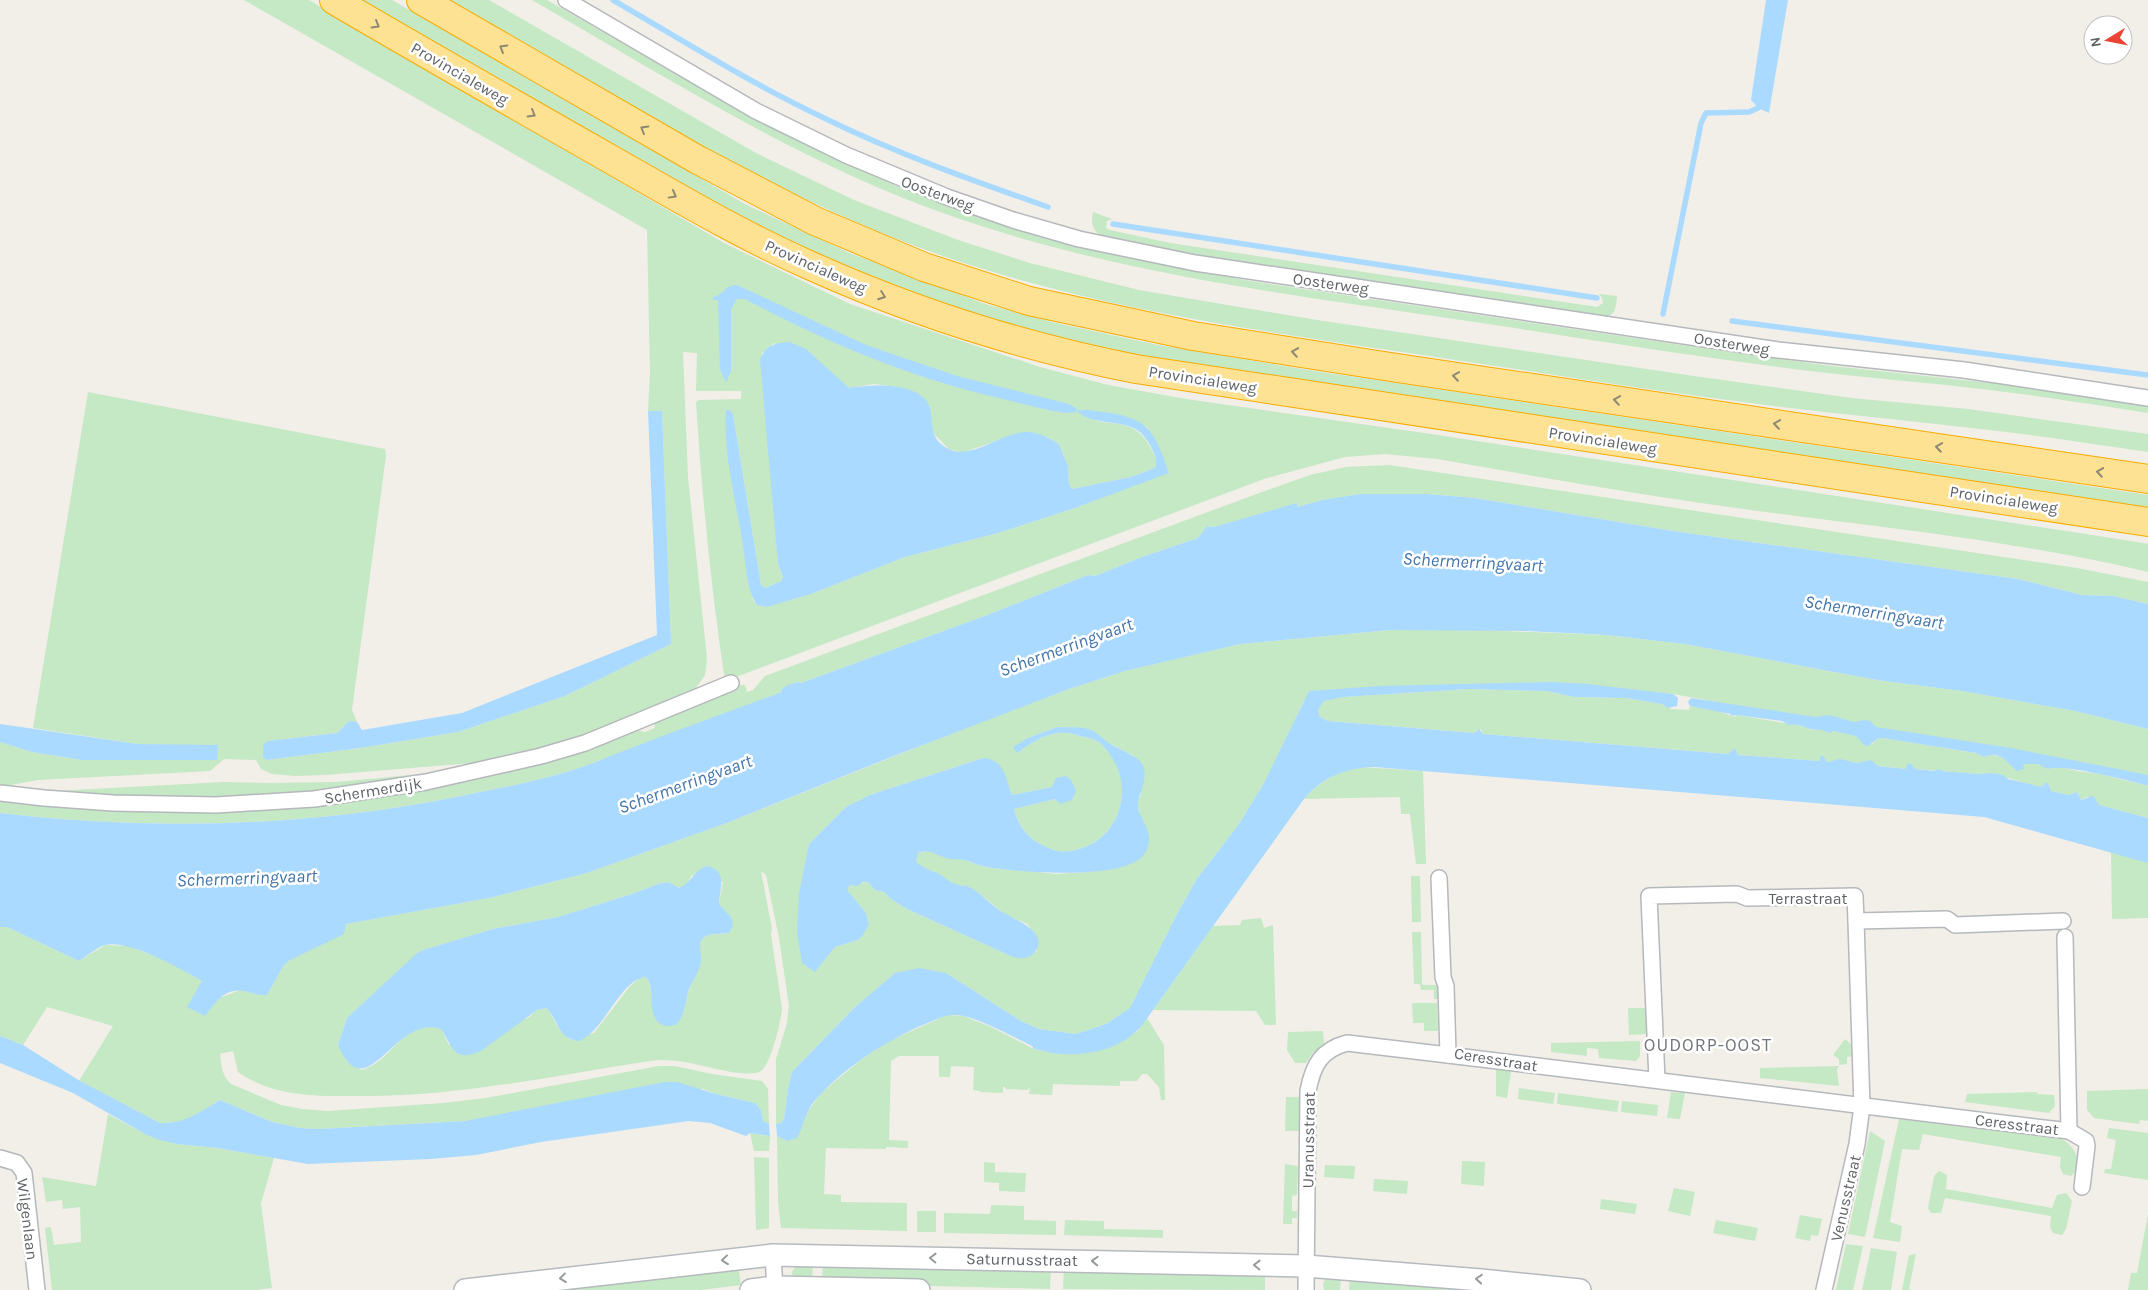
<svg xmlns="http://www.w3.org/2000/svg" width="2148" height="1290" font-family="Karla,sans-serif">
<rect width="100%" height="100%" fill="#f1efe8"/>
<g fill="#c5e8c5" fill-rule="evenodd">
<path d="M244 0H309L724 243 850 304 1040 367 1108 385 1186 399 1431 434 2131 541 2148 544V572C2023 542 1894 529 1766 512 1656 498 1547 478 1437 459L1385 454 1345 457 1264 479 725 681C711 588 702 496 696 402L699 400 741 399V391H696L697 353 683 352 688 477 707 659 705 675 693 692 562 747 485 762 325 775 295 776 272 774 261 769 256 760 224 759 210 771 38 780 0 787V742L32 752 82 760H217L173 745 138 744 33 728 88 392 385 449 386 456 352 710 357 722 349 721 337 733 268 741 267 760 360 748 458 732 565 696 671 644 662 411H648L650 372 647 230ZM774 343 849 388 874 384 897 387 914 392 925 401 930 408V422L934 434 949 449 962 453 1007 437 1030 432 1047 437 1059 444 1068 466 1069 484 1072 489 1131 477 1155 468C1158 462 1155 456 1152 450 1132 411 1109 432 1082 414L1147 427 1169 472 1075 508 998 533 905 557 811 594 766 607 757 605 753 600 749 578 727 444 726 415V414H733L761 585 766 588 781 581 783 578 778 564 762 353Z"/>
<polygon points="355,0 392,0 745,204 847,252 988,305 1056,323 1158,345 1308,370 2148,495 2148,510 1181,367 1039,337 922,301 764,231"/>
<path d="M450 0H489L756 153 854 200 958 240 1030 263 1139 290 1317 320 1687 375 1852 398 1968 409 2148 434V452C2092 444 2036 435 1980 429 1906 420 1832 414 1758 404 1645 390 1534 371 1422 355 1262 331 1103 310 949 258 771 198 612 92 450 0Z"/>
<path d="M532 0H547L737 109 849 165 899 187 999 224 1101 252 1250 281 1708 349 1824 365 2018 386 2148 405V413C2101 406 2053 398 2005 392 1947 384 1887 380 1828 373 1697 358 1565 335 1434 316 1269 292 1103 270 946 214 799 162 666 77 532 0Z"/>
<path d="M1093 212 1112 219 1107 221 1106 228 1110 230 1170 243 1597 307 1603 303 1602 298 1599 294 1617 296C1616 306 1616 314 1606 318L1160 251C1144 247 1116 243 1102 236 1092 232 1091 221 1093 212Z"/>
<path d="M1389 465 2077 568 2148 582V604L2113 596 2082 595 2018 579 1673 531 1475 498 1427 494H1360L1322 500 1297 507V504L1214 527 1207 526 1198 538 1142 557 1095 576 1088 575 990 614 801 683 797 682 781 690 782 692C716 716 649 744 582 767 543 780 501 788 461 796 309 827 154 831 0 813V796L290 805 632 729 645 732 655 728 654 724H649C667 716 730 684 745 685L747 692 753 690 765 676 1262 492 1310 475 1346 467Z"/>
<path d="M1450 629 1607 635 1685 644 1877 680 1962 691 2075 711 2148 729V781L1673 694 1615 689 1394 687 1303 702 1286 742 1264 783 1239 824 1196 880 1176 916 1130 1008 1106 1024 1076 1034 1039 1029 1021 1021 946 973H895L854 1008 792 1072 788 1089 784 1119 781 1123 776 1124V1059L787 1023 789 1006 779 938 766 875 761 871 772 929 771 934 782 1009C781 1021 771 1064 761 1071 745 1080 696 1062 677 1061 670 1060 664 1060 657 1060 555 1075 455 1098 352 1096 313 1096 272 1096 238 1072L233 1051 220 1054C221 1064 222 1077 231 1084L281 1105 302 1109 328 1111 443 1103 486 1098 659 1066H675L712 1074 762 1081 768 1089 769 1124 763 1121 761 1110 755 1103 716 1094 703 1089 465 1121 319 1129 300 1128 272 1122 220 1100C199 1113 187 1124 160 1123L79 1081 113 1026 47 1007 23 1045 0 1036V927H7L79 961 105 945 129 946 169 962 202 981 217 999 240 990 264 995H267L284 965 290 960 345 924 489 898 587 873 724 824 986 720 1069 689 1125 671 1239 644 1390 630ZM1057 727 1111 744 1134 756 1141 795 1137 803 1140 813 1127 864 1098 871 1057 874 985 867 965 860 944 857 932 851 917 853 916 861 921 867 956 885 967 886 980 894 1003 913 1027 924 1036 936 1038 944 1036 952H1002L907 909 891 899 884 892 875 890 868 882 850 885 846 890 866 913 869 924 858 940 835 947 815 972 806 867 809 844 846 807 870 795 983 758 1003 772 1012 795 1052 787 1055 799 1014 809C1020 831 1033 843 1054 850 1065 854 1078 850 1087 846 1122 831 1132 786 1112 756 1108 750 1102 743 1095 740 1091 738 1085 737 1081 736 1074 734 1065 732 1058 733 1042 735 1030 744 1017 753L1028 738ZM692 875 723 882 719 904 731 917 729 933 709 935 702 939 699 946 701 960 689 990 683 1014 657 1021C650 1007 654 987 646 977L640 978 630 986 594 1033 572 1040C557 1034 556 1018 546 1008L537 1010 528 1018 449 1045 441 1029C404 1017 391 1064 361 1070L338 1045 347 1018 423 950 493 929 558 917 632 894 658 884 668 882 678 888 686 885Z"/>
<path d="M1468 689 1547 691 1574 697 1626 698 1662 704 1671 709 1689 710 1690 706 1713 709 1734 717 1737 715 1807 727 1811 730 1824 729 1827 732C1843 729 1859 737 1872 744L1877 739 1883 738 1976 753 1984 757C1995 751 2009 759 2014 769L2025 763 2057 766 2077 771 2100 774 2148 786V818L2098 805 2095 798 2086 797 2081 800 2077 792 2069 795 2050 791 2049 785 2045 783 2042 787H2039L1991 773 1978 774 1915 769 1912 764 1906 769 1878 766 1873 762 1857 763 1837 760 1827 762 1821 756 1820 761 1738 755 1735 748 1729 754 1483 734 1481 729 1475 731V733L1328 721 1320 717 1318 710 1324 700 1343 697Z"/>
<path d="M1360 767 1423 771 1426 864H1416L1410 814H1401L1400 797 1304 799C1320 781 1337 772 1360 767Z"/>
<polygon points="473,769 346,791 202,801 36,792 224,782 268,783 337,782"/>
<polygon points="2111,851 2148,863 2148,918 2112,919"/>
<polygon points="1411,876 1420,876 1421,922 1412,922"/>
<polygon points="1261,918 1264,928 1273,925 1276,1025 1265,1025 1256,1011 1153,1010 1213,926 1240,925 1242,920"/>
<polygon points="1412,932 1421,932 1422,983 1423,985 1438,985 1439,999 1434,999 1434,990 1421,990 1420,984 1414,984"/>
<polygon points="1412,1003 1437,1003 1438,1031 1424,1031 1424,1023 1413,1023"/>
<polygon points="1628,1008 1646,1008 1647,1034 1629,1035"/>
<polygon points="947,1015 963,1016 989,1026 1034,1049 1060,1054 1081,1054 1137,1032 1147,1018 1164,1045 1165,1100 1161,1100 1159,1087 1147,1074 1142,1074 1137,1081 1120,1081 1120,1086 1053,1084 1052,1095 1029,1094 1030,1088 1027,1090 1006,1089 1005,1087 1003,1087 1003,1093 980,1092 980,1091 973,1090 974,1067 951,1066 950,1077 939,1077 939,1056 899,1056 891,1061 889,1140 908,1141 908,1148 886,1147 886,1149 826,1148 824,1194 841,1195 841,1202 907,1203 907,1231 781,1228 778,1202 777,1136 787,1141 821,1093 862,1059 887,1042"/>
<polygon points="1323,1031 1324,1044 1312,1054 1306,1063 1295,1063 1287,1050 1288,1032"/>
<polygon points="1845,1039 1853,1046 1854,1056 1847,1057 1847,1064 1839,1065 1839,1059 1833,1055"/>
<polygon points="1640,1041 1640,1056 1636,1061 1599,1058 1598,1049 1587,1048 1587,1056 1551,1052 1551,1043"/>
<polygon points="1839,1066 1837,1070 1839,1086 1760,1078 1760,1068"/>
<polygon points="1496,1069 1511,1071 1507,1098 1496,1096"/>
<polygon points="1519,1088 1555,1093 1553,1104 1518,1099"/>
<polygon points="2148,1089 2148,1121 2140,1120 2139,1124 2094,1118 2087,1110 2087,1091"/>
<polygon points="1671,1092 1685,1093 1680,1119 1667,1118"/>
<polygon points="2037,1092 2037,1094 2054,1095 2055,1106 2049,1113 1965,1102 1967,1094"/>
<polygon points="1558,1093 1619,1101 1617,1112 1557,1104"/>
<polygon points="1286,1097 1300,1097 1299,1131 1285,1131"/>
<polygon points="1622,1101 1658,1105 1657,1116 1621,1112"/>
<polygon points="108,1114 145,1134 176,1144 217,1148 274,1158 261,1203 272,1288 256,1290 52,1290 45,1228 51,1227 54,1245 81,1242 80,1207 63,1209 62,1200 46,1202 42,1177 96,1186"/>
<path d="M1899 1119 2061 1139C2074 1144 2086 1165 2071 1176L2063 1174 2060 1167 2061 1157 1923 1134 1919 1150 1902 1149 1890 1222 1902 1226 1900 1242 1873 1238Z"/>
<polygon points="2109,1128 2148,1133 2148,1180 2104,1173 2105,1169 2111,1169 2116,1140 2107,1138"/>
<polygon points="1870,1131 1885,1141 1865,1237 1848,1234"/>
<polygon points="750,1133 770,1136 769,1151 754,1151"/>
<polygon points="754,1157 769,1158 769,1228 756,1230"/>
<polygon points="1462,1161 1485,1162 1484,1186 1461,1184"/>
<polygon points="984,1162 995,1163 995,1173 997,1172 1026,1173 1025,1192 999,1191 999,1183 984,1182"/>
<polygon points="1285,1164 1298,1166 1297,1195 1292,1196 1292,1211 1297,1211 1297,1218 1292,1218 1292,1224 1283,1224"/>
<polygon points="1325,1165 1355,1166 1354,1179 1324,1177"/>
<polygon points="1939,1171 1947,1175 1946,1189 2052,1208 2057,1195 2066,1193 2072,1201 2066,1229 2062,1235 2053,1233 2050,1227 2051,1216 1945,1198 1941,1213 1931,1213 1928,1208 1934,1176"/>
<polygon points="1374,1179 1408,1181 1407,1194 1373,1191"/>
<polygon points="1674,1188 1695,1192 1690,1216 1668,1211"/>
<polygon points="1601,1199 1637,1204 1635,1214 1600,1209"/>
<polygon points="991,1205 1024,1206 1024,1220 1056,1221 1056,1235 944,1233 944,1213 990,1214"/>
<rect x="917" y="1211" width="19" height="21"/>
<polygon points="2148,1214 2148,1290 2128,1290 2131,1273 2137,1273"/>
<polygon points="1800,1215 1822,1219 1818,1236 1811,1235 1810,1241 1795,1238"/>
<polygon points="1065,1220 1104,1221 1104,1229 1163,1230 1163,1238 1064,1235"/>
<polygon points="1716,1220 1758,1228 1755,1241 1713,1233"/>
<polygon points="1846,1244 1863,1246 1853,1290 1836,1290"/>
<polygon points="1871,1248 1897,1252 1891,1290 1862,1290"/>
<polygon points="1916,1254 1909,1289 1912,1290 1902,1290 1909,1255"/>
<polygon points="813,1261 812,1282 793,1277 792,1272 797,1263"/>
<polygon points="823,1261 1051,1266 1050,1289 822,1283"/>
<polygon points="738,1265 741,1285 700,1290 525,1290"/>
<polygon points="1064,1267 1265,1272 1265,1290 1063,1289"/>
<polygon points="1341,1275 1340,1290 1324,1290 1323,1284 1326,1278"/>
<polygon points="1350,1276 1494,1290 1349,1290"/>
</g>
<g fill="#aadaff">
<polygon points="1766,0 1788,0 1769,113 1758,108 1751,100"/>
<path d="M737 285 866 345 957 376 1069 404 1077 409 1076 412C1072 412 1069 413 1065 413 1043 410 1020 403 999 398 909 377 826 342 745 299H737L731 309V372L728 376V381H725L720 369 718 300H713V297C723 296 724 285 737 285Z"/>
<path d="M789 342 806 349 849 388C870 384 922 381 930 408 934 425 928 440 951 450 976 460 1008 426 1035 433 1044 435 1052 440 1059 444L1068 466 1069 484 1072 489 1131 477 1155 468C1157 463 1156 459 1154 453 1138 416 1119 428 1088 418 1083 416 1082 414 1077 412L1078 410C1082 411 1085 409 1089 410 1142 417 1152 420 1169 473L1075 508 998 533 905 557 811 594 767 607 757 605C746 589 746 563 743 545 736 501 723 454 726 410H730L733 414 761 585 766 588 781 581 783 577 778 564 760 360C765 345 775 343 789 342Z"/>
<polygon points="648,411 662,411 671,644 565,696 458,732 360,748 267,760 263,758 263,745 268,741 337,733 349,721 357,722 362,730 462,713 657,635"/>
<path d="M1360 494H1427L1475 498 1673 531 2018 579 2082 595 2113 596 2148 604V729L2075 711 1962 691 1877 680 1685 644 1607 635 1526 631 1390 630 1240 644 1125 671 1069 689 889 758 724 824 587 873 489 898 346 924 344 934 290 960 284 965 267 995C259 996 251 992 243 991 225 987 214 1004 205 1016L187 1007 202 981C181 969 129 939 105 945 97 947 86 957 79 961L7 927H0V813C154 831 309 827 461 796 501 788 543 780 582 767 600 761 617 753 634 747 683 728 733 710 782 692L781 690 788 685 798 682 801 683 990 614 1088 575 1095 576 1142 557 1198 538 1207 526 1214 527 1297 503V507L1322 500Z"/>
<path d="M1551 682 1587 684 1673 694 1678 698 1677 706 1668 708 1662 704 1626 698 1574 697 1547 691 1468 689 1343 697 1324 701 1318 710 1320 717 1328 721 1474 733 1479 729 1483 734 1728 754 1735 748 1738 755 1820 761V756H1823L1827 762 1840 759 1857 763 1871 760 1878 766 1906 769 1907 764H1912L1915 769 1934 771 1939 769 1942 771 1978 774 1991 773 2003 775 2008 779 2042 787 2045 783H2048L2051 791 2069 795 2077 792 2081 800 2092 796 2095 798 2099 805 2148 818V863L1984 817 1374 767C1345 768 1323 777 1304 799L1143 1024C1125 1048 1090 1056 1061 1054 1052 1054 1043 1050 1034 1049L1032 1046C1013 1037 972 1014 954 1015 943 1015 934 1021 925 1024 885 1041 840 1070 813 1103 805 1113 803 1128 797 1138L787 1141 777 1136 776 1124 781 1123 784 1119 788 1089 792 1072 854 1008 895 973 919 968 946 973 1021 1021 1039 1029 1076 1034 1106 1024 1130 1008 1176 916 1196 880 1239 824 1264 783 1309 691 1381 686Z"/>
<path d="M1691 698 1816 717 1829 715 1854 722 1865 720 1870 721 1876 727 2011 748 2148 775V786C2132 781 2059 763 2048 769L2038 764H2023L2024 769 2017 771C2008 764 2000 749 1984 757L1976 753 1883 738 1877 739 1868 746 1864 745 1856 736 1833 731 1830 733C1819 728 1817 731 1810 729 1803 726 1797 724 1789 725L1782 721 1737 715 1732 716 1730 714 1690 706 1688 702Z"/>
<polygon points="0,724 138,744 218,745 217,760 82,760 32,752 0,742"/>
<path d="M1057 727C1067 728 1081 726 1091 730 1097 733 1104 739 1109 743 1117 748 1125 751 1133 756 1153 766 1142 786 1138 802 1135 816 1158 831 1145 853 1128 882 1017 872 987 867 979 866 972 862 965 860 959 859 952 860 946 858 933 854 932 849 918 853L916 861C923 869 931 870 939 874 945 877 949 882 955 884 959 886 963 885 967 886 981 892 991 906 1004 913 1016 920 1051 933 1034 953 1029 959 1021 959 1013 957L907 909 891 899 884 892 875 890 868 882H863L857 886 850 885 847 890 866 913 869 924 863 935 858 940 835 947 815 972 802 963 797 932 799 894 809 844 846 807 870 795 983 758C1005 759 1005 778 1012 795L1052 787 1056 778 1066 776 1071 780 1076 791 1072 800 1060 804 1055 799 1014 809C1019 829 1031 842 1051 849 1063 854 1076 851 1087 846 1122 831 1132 786 1111 756 1107 750 1102 743 1095 740 1091 738 1085 737 1080 736 1074 734 1065 732 1058 733 1042 735 1030 744 1017 753L1013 747 1028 738Z"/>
<path d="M707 866C728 871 720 888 719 904L731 917 733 926 729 933C722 934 708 933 703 938 697 945 702 953 701 961 700 971 693 980 689 989 685 1001 685 1027 668 1026 664 1026 660 1024 657 1021 647 1008 656 989 646 977 620 979 605 1031 579 1041 556 1038 560 1021 546 1008L537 1010 481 1051C453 1063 453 1047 441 1029 394 1013 367 1112 338 1045L347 1018 416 954 423 950 493 929 558 917 632 894 658 884 668 882 679 888C691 883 694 870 707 866Z"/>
<path d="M0 1036 23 1045 80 1081 160 1123C185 1124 200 1112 220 1100L272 1122 300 1128 319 1129 465 1121 665 1082H677L716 1094 755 1103 761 1110 763 1121 769 1124 770 1136 750 1133 746 1136 710 1123 689 1121 541 1142 476 1155 431 1159 308 1164 217 1148 177 1144 160 1140 145 1134 73 1093 0 1063Z"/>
</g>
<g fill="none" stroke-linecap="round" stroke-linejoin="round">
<g stroke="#aadaff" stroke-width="5.5">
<path d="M613 0C682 40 750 83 822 117 895 153 971 180 1048 207"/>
<polyline points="1113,224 1597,298"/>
<polyline points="1663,314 1701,123 1706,113 1749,112 1758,108"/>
<polyline points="1732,321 2148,375"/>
</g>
<g stroke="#b5b8bc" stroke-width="18">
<g id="street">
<polyline points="566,0 756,111 846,155 947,197 1013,220 1079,239 1195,263 1778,350 1964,370 2148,398"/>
<polyline points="0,793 44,798 113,803 216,805 314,799 426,782 541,756 585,743 731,683"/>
<polyline points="1439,878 1443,977 1446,986 1448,1055 2069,1131 2065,937"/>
<polyline points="1657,1080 1649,896 1737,894 1747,898 1855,896 1856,921 1947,919 1955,925 2063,921"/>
<polyline points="2069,1131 2086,1141 2087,1146 2082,1187"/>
<polyline points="0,1158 17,1163 24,1173 37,1290"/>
<polyline points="773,1255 775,1290"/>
<path d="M1306 1290 1308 1091C1313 1065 1321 1050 1347 1043L1448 1055"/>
<polyline points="1824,1290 1857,1144 1862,1106 1856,921"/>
</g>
</g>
<g stroke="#b6babf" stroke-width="24">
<g id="secondary">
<polyline points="465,1290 773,1255 1306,1266 1481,1280 1580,1290"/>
<polyline points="751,1290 775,1287 919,1290"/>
</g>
</g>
<g stroke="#f9ab00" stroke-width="30">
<g id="highway">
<path d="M334 0C426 54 519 107 612 160 677 197 741 235 809 265 913 312 1024 347 1136 369L2148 522"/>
<polyline points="421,0 698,160 815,221 924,267 1029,301 1193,336 1397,368 2148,479"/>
</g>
</g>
<use href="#street" stroke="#fff" stroke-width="15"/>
<use href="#secondary" stroke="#fff" stroke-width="21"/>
<use href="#highway" stroke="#fde293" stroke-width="28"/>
</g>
<defs><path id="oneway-chevron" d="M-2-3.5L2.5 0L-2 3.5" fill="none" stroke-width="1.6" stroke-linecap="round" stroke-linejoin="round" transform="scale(1.25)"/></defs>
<g stroke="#8e8975">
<use href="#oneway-chevron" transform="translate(376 25) rotate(30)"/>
<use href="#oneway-chevron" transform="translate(503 48) rotate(-150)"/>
<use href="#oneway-chevron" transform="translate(532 114) rotate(30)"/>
<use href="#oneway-chevron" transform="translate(644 129) rotate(-150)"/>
<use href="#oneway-chevron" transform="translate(673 195) rotate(29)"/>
<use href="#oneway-chevron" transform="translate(882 296) rotate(20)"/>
<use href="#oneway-chevron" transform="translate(1295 352) rotate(-171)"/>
<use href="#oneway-chevron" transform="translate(1456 376) rotate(-172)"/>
<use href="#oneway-chevron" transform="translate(1617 400) rotate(-171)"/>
<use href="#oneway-chevron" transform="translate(1777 424) rotate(-172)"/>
<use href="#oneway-chevron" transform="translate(1939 447) rotate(-171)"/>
<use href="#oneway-chevron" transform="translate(2100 472) rotate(-171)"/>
</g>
<g stroke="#979a9d">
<use href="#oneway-chevron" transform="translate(933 1258) rotate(-179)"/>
<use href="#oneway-chevron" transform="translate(725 1260) rotate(174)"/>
<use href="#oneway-chevron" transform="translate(1095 1261) rotate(-178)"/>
<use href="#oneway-chevron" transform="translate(1257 1265) rotate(-179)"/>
<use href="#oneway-chevron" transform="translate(563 1278) rotate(173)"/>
<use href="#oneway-chevron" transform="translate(1479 1279) rotate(-175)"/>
</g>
<g text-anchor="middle" stroke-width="5" stroke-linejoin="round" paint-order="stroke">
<g font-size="16" fill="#5f6368" stroke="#fff">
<text transform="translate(460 73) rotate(30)" y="6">Provincialeweg</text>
<text transform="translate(938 193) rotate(20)" y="6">Oosterweg</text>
<text transform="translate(816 266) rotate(24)" y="6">Provincialeweg</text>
<text transform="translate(1331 283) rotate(8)" y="6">Oosterweg</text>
<text transform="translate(1732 343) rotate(9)" y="6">Oosterweg</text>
<text transform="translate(1203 379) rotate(9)" y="6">Provincialeweg</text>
<text transform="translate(1603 440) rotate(9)" y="6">Provincialeweg</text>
<text transform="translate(2004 499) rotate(9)" y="6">Provincialeweg</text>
<text transform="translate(373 790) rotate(-9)" y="6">Schermerdijk</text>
<text x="1808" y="904">Terrastraat</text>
<text transform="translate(1496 1059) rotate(9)" y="6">Ceresstraat</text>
<text transform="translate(2017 1124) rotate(7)" y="6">Ceresstraat</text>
<text transform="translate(1308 1140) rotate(-89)" y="6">Uranusstraat</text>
<text transform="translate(1845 1198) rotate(-77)" y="6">Venusstraat</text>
<text transform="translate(28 1219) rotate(83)" y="6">Wilgenlaan</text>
<text transform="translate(1022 1259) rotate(1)" y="6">Saturnusstraat</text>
</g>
<g font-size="18" font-style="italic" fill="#4174aa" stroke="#fff">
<text transform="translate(1473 562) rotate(3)" y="6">Schermerringvaart</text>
<text transform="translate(1874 612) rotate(9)" y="6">Schermerringvaart</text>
<text transform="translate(1066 647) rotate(-20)" y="6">Schermerringvaart</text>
<text transform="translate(685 784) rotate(-20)" y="6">Schermerringvaart</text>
<text transform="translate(247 878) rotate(-2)" y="6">Schermerringvaart</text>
</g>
<g font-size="18" letter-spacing="1" fill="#70757a" stroke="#fff">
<text x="1708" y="1051">OUDORP-OOST</text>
</g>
</g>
<g transform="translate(2108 40) rotate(260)"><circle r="24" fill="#ffffff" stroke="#bfc1c3"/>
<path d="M0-4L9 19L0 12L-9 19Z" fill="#ea4335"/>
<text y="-8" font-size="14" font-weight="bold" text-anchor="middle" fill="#5f6368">N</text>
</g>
</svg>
